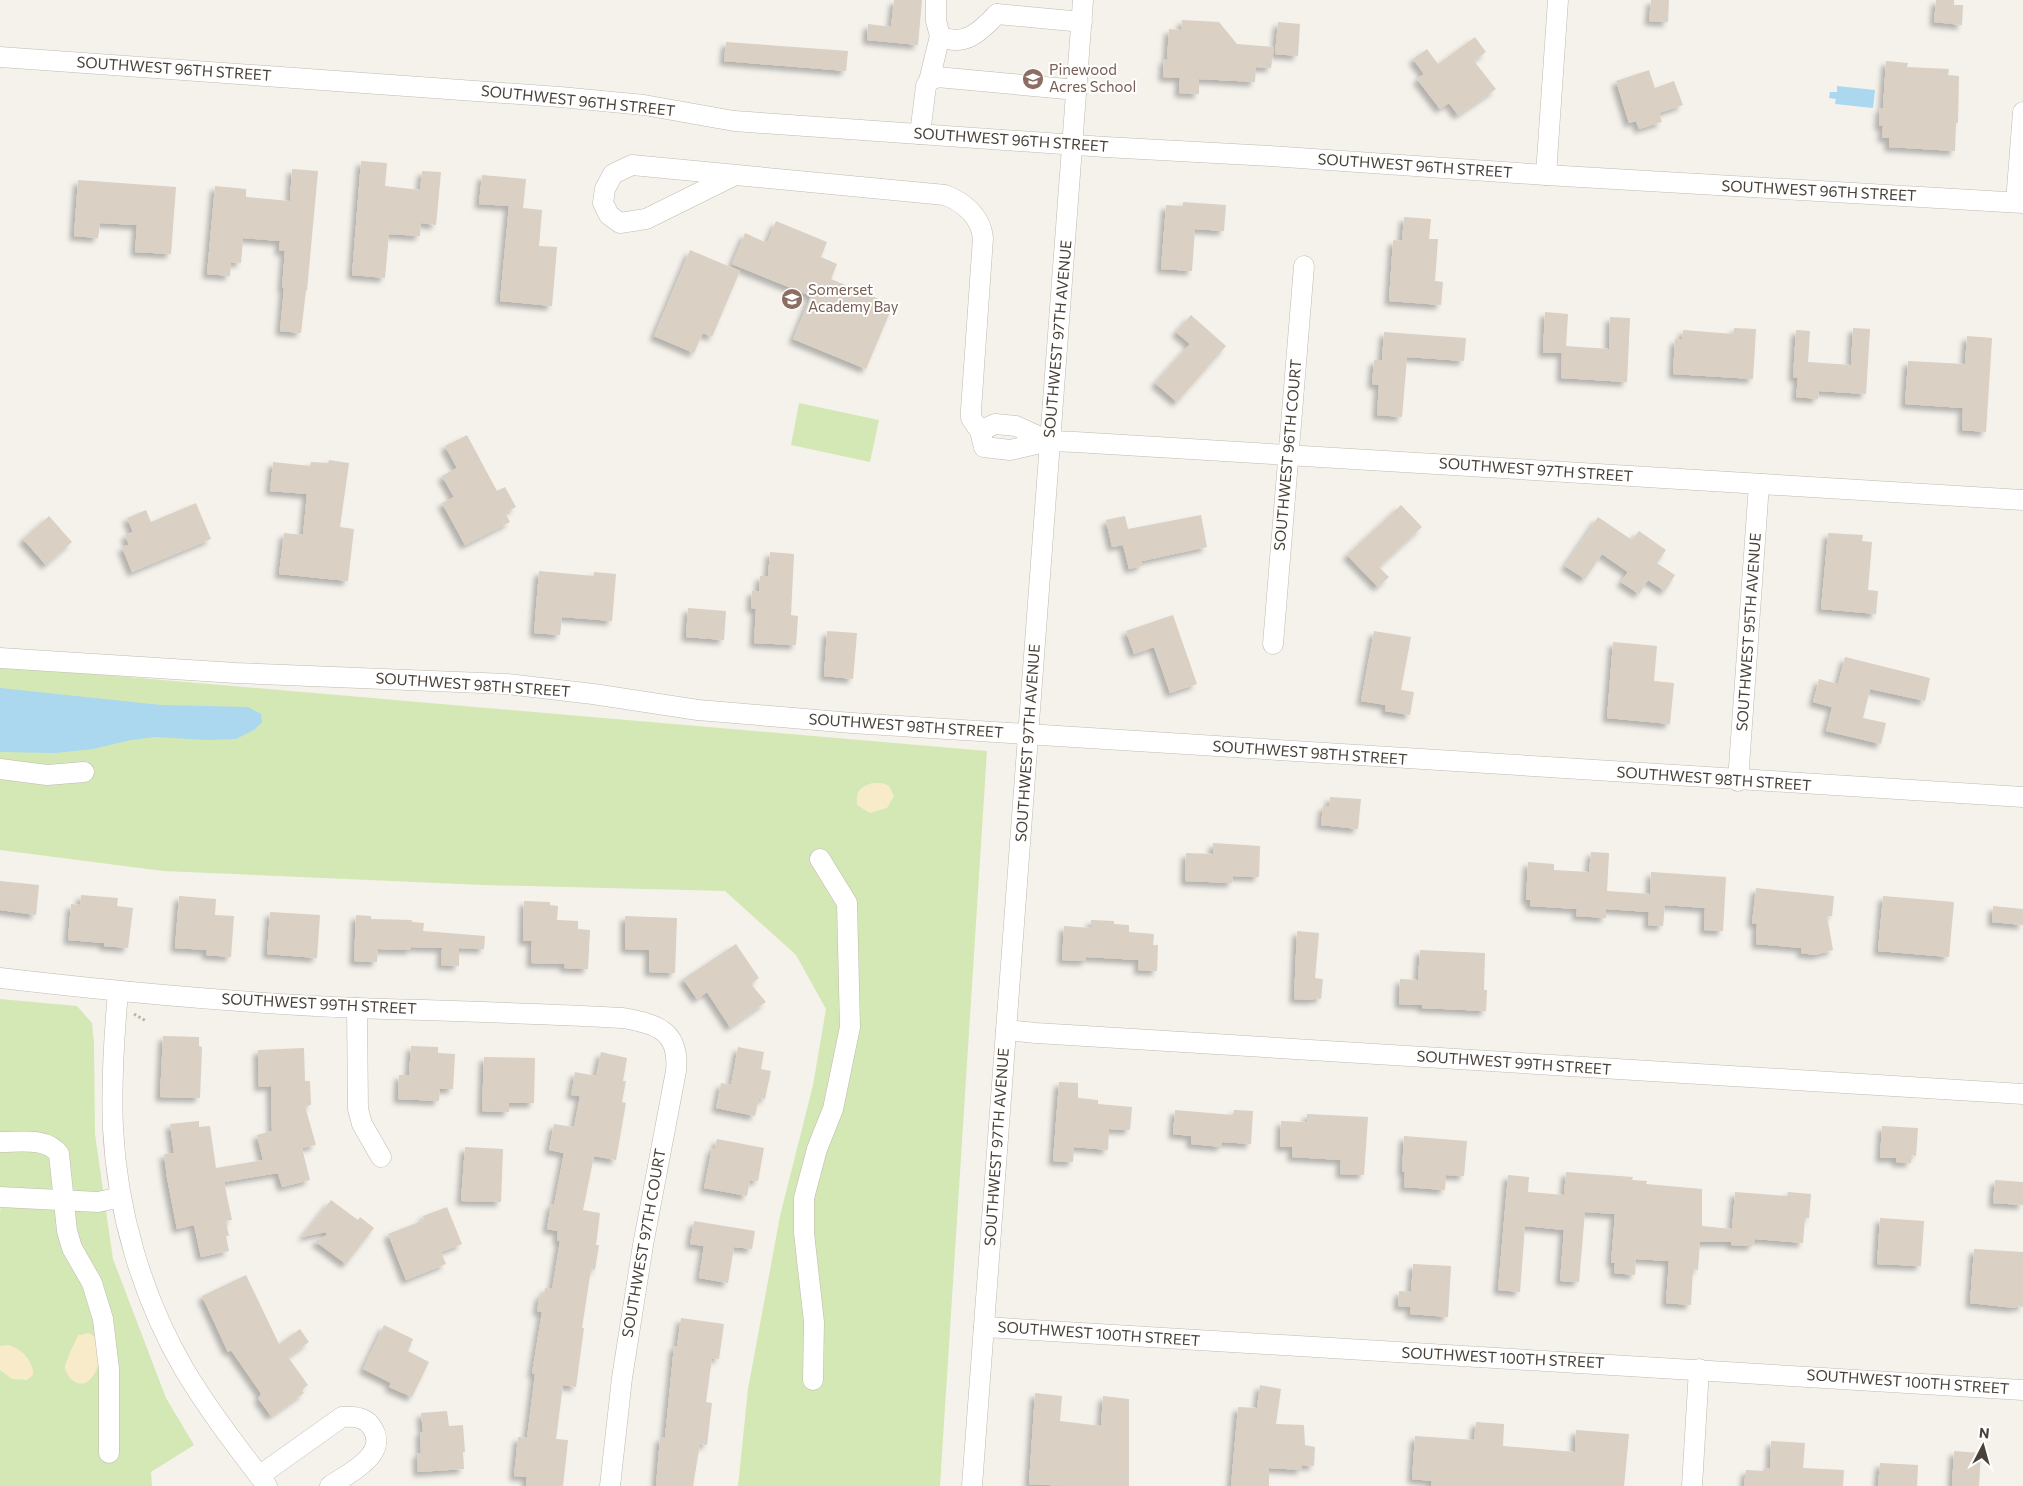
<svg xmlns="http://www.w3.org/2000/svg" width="2023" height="1486" font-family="Commissioner,sans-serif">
<defs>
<filter id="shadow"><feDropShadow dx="-4.5" dy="4.5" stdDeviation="2.5" flood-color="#0004"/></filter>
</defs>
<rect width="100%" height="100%" fill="#f5f2ec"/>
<g fill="#d4e8b6">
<polygon points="799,403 879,420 870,462 791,445"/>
<polygon points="0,666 987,751 940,1486 738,1486 748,1389 780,1216 813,1085 826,1009 796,955 725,891 483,885 163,871 0,850"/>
<polygon points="0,999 77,1006 92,1023 94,1043 95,1134 113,1259 166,1398 194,1445 151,1472 152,1486 0,1486 0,1213 2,1191 0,1190"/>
</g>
<g fill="#f7ebca">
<path d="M872 783H882L889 786 894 796 887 808 870 813 857 805C856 791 859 788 872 783Z"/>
<path d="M87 1333C114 1338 94 1403 70 1378 68 1375 65 1371 65 1367 65 1363 76 1338 79 1335 81 1335 86 1334 87 1333Z"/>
<path d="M8 1345C22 1349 33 1360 33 1375L27 1380 12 1379 0 1370V1346Z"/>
</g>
<g fill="#abd7ef">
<polygon points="1837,86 1875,90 1873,108 1835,104 1836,99 1829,98 1830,92 1837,92"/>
<polygon points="0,688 161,705 248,707 261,714 262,722 254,730 236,739 207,740 156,737 131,740 93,749 55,753 0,752"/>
</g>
<g fill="#dad0c4" filter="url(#shadow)">
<polygon points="894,0 922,0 918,45 867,40 868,24 891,27"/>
<polygon points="1651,0 1669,0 1668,22 1649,21"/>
<polygon points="1936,0 1954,0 1954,5 1963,5 1962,25 1934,22"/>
<polygon points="1182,20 1219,22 1237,44 1274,47 1271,68 1256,67 1255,82 1199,79 1199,94 1179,93 1180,78 1163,77 1164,59 1167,60 1169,29 1181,30"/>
<polygon points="1278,22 1300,24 1298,56 1275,54"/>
<polygon points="1475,37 1486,52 1474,61 1496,89 1458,115 1449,103 1440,109 1417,79 1424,74 1413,59 1427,49 1438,64"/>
<polygon points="726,42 848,51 846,71 724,61"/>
<polygon points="1886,61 1908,63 1907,67 1949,69 1948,75 1959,76 1958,123 1956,123 1955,151 1889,147 1889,138 1882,138 1883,126 1879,126 1880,108 1883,108"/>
<polygon points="1649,70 1655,88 1674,81 1683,105 1659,113 1662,122 1639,129 1636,121 1629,123 1616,81"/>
<polygon points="361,161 387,163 385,186 420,190 422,171 441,172 436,225 421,223 420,236 389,234 385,278 352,275"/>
<polygon points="292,169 318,171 307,290 306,290 301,333 280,331 284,288 282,288 285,251 279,251 280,241 243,238 241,263 231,262 230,276 207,274 215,186 246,189 246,197 290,201"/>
<polygon points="482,175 526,179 523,208 542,210 539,246 557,247 552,306 500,301 509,206 479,204"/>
<polygon points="78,180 176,187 171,254 135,252 137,225 100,223 98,238 74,236"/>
<polygon points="1183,202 1226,205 1224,231 1195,229 1192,271 1161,269 1166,205 1183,206"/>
<polygon points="1404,217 1431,219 1429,239 1438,239 1435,281 1443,282 1441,305 1389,301 1393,240 1402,241"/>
<polygon points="776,221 827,242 821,257 837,264 831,279 893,305 866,369 793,339 811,296 732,264 745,233 767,243"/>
<polygon points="690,250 740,271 712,337 703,333 694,353 654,336"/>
<polygon points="1545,312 1568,314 1566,346 1609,349 1610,317 1630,318 1627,382 1561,378 1562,353 1543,353"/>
<polygon points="1191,315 1226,346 1177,402 1155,383 1190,344 1176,332"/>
<polygon points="1734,328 1756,329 1753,379 1673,374 1675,339 1682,340 1683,330 1734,334"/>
<polygon points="1853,328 1870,329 1866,394 1819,391 1818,399 1796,397 1798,378 1793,377 1796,330 1810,331 1808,362 1851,365"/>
<polygon points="1384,332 1466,338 1464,361 1407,357 1402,417 1377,415 1379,385 1372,384 1374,360 1382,360"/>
<polygon points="1967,336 1992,338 1986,432 1962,430 1963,408 1905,404 1908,361 1965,364"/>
<polygon points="467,435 497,491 505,487 516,507 505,513 510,522 465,545 442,503 454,497 442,476 457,468 445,446"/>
<polygon points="329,460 349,463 340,527 354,529 348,581 279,574 284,533 303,535 307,494 270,491 273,462 310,466 311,462 328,463"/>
<polygon points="196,503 211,539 132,572 122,547 129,545 125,535 133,532 127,518 146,510 151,522"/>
<polygon points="1401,505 1422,527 1379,567 1389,577 1378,587 1347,555"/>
<polygon points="1201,515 1207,547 1142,561 1142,566 1129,569 1123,545 1112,547 1106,520 1125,516 1128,529"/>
<polygon points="49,516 72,542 46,565 23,539"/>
<polygon points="1598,517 1632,540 1639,531 1666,550 1657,563 1675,575 1665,591 1648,580 1639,594 1621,582 1628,572 1602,554 1585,579 1565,566"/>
<polygon points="1828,533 1863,535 1862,541 1872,542 1868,590 1878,591 1876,614 1821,609"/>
<polygon points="770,552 794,554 791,615 798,616 796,645 754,643 756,609 751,608 752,591 759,591 760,576 768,576"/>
<polygon points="539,571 594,576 594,572 616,574 612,621 562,617 560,635 534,633"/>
<polygon points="688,608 726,611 724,640 686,637"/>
<polygon points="1173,615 1197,684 1170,693 1154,647 1134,654 1126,631"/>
<polygon points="827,631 857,633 853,679 824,676"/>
<polygon points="1374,631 1411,637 1401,690 1414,692 1410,715 1385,711 1386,705 1361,701"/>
<polygon points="1613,642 1657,646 1654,681 1674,683 1670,724 1607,718"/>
<polygon points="1845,657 1930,678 1925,701 1870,689 1863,718 1886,723 1881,744 1826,731 1832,707 1813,702 1819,679 1838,684"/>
<polygon points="1330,797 1361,799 1358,829 1321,825 1323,806 1329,806"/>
<polygon points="1213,843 1260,846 1259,877 1233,876 1232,883 1185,881 1186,853 1213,854"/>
<polygon points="1591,852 1609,853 1607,891 1650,894 1651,872 1726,877 1723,931 1704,930 1705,908 1665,905 1663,926 1648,925 1649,912 1606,909 1606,918 1576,916 1577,909 1530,906 1530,900 1526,900 1528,862 1554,864 1554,870 1589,872"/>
<polygon points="0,881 39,885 36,915 0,910"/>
<polygon points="1756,888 1834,896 1832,916 1827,916 1833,950 1815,955 1801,953 1802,948 1756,944 1757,924 1752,923"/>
<polygon points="81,895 118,898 117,906 133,908 128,948 104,946 104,943 68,940 71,904 80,905"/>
<polygon points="179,896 216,899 215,915 234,916 231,957 206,955 207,950 175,948"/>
<polygon points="1883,896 1954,902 1949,957 1878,951"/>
<polygon points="524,901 550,902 550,905 558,906 557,920 578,921 578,929 590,930 588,969 564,968 565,964 531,963 532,941 523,941"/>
<polygon points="1993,906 2023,909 2023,925 1992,922"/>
<polygon points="270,912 320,915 317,958 267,954"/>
<polygon points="356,915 371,916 371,919 412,920 412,922 424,923 423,931 485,936 484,949 459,948 459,966 441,965 442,948 411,947 411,950 378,949 377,962 354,961"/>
<polygon points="625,916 677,918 675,973 649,972 649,950 625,949"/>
<polygon points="1091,920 1114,921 1114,924 1129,925 1129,932 1154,934 1153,945 1158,945 1157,971 1138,970 1139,960 1086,957 1086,961 1062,960 1064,926 1091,928"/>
<polygon points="1297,931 1319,933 1315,978 1323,979 1321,999 1314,998 1314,1000 1294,999"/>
<polygon points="736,944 759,978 751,984 766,1002 730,1027 707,992 697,999 683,979"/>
<polygon points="1420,950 1485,953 1484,990 1487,990 1486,1011 1422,1008 1422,1005 1399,1004 1400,979 1418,980"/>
<polygon points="163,1036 199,1037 199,1046 202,1047 200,1098 160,1097"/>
<polygon points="411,1046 438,1047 438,1053 455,1054 453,1089 440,1089 439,1101 398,1099 399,1075 409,1075"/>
<polygon points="738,1047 764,1052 761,1069 771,1071 765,1099 759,1098 755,1116 716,1108 721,1083 731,1085"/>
<polygon points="304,1048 305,1081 310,1081 311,1105 305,1106 316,1145 302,1148 310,1180 282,1187 278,1173 224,1182 232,1220 226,1221 229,1236 226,1236 229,1251 201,1257 194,1225 177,1229 167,1178 164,1154 174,1153 170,1124 199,1121 199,1127 210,1126 216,1168 263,1160 257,1135 272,1131 271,1086 259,1087 258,1050"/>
<polygon points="601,1052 627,1058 623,1081 626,1081 622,1102 626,1103 616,1160 594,1156 583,1210 600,1213 596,1245 599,1245 595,1270 591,1269 582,1328 584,1328 576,1387 563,1385 556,1439 568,1440 563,1486 526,1486 527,1477 514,1476 518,1437 527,1438 535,1374 532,1373 542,1312 537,1311 540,1294 544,1295 545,1288 552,1289 560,1241 557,1240 558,1231 547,1229 551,1204 554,1205 564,1153 549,1150 554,1124 574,1127 580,1096 571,1095 575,1072 596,1076"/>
<polygon points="484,1057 535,1058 534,1103 509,1103 509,1112 482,1111"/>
<polygon points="1059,1082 1078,1083 1078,1098 1098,1100 1098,1104 1132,1107 1130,1130 1109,1129 1108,1150 1074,1147 1073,1162 1053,1161"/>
<polygon points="1175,1110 1233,1115 1234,1110 1253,1111 1251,1144 1222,1142 1222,1147 1191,1144 1191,1136 1173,1134"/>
<polygon points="1307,1114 1368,1117 1364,1175 1340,1174 1341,1160 1292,1157 1292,1147 1280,1147 1281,1121 1307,1122"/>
<polygon points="1882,1126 1918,1128 1916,1156 1911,1155 1911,1163 1896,1162 1896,1158 1880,1158"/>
<polygon points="1404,1136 1467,1141 1464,1176 1446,1175 1445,1190 1404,1187 1405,1172 1402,1172"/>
<polygon points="717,1139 764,1148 758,1181 750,1180 747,1196 704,1188 712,1148 715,1148"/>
<polygon points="465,1147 503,1149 501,1202 461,1201"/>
<polygon points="1566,1172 1633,1177 1632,1180 1647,1181 1646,1184 1702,1189 1702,1226 1732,1229 1735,1192 1787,1196 1788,1192 1811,1194 1809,1218 1805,1218 1803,1243 1755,1239 1752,1246 1731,1245 1731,1242 1700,1242 1698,1270 1693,1269 1691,1305 1666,1303 1669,1261 1636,1259 1635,1275 1614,1273 1615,1263 1611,1263 1615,1214 1585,1212 1579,1282 1560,1281 1564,1230 1525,1226 1520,1292 1498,1290 1508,1175 1529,1177 1528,1192 1564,1195"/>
<polygon points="1995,1180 2023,1182 2023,1205 1993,1203"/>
<polygon points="331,1200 358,1220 360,1217 374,1228 346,1264 315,1241 327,1235 326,1232 302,1237"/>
<polygon points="447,1207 462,1244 441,1252 446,1264 406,1280 388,1234 424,1220 423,1216"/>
<polygon points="1880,1218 1924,1221 1921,1266 1877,1264"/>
<polygon points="694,1221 755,1231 752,1249 734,1247 728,1283 699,1278 704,1246 690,1244"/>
<polygon points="1974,1249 2023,1252 2023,1307 2016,1306 2015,1308 1970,1303"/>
<polygon points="1413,1264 1451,1266 1448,1317 1410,1314 1411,1307 1398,1306 1399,1291 1411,1292"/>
<polygon points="246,1275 279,1344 300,1329 309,1342 288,1357 308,1385 302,1390 304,1393 271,1416 258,1398 261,1395 260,1392 231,1350 228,1352 202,1296"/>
<polygon points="681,1318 724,1324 719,1359 712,1358 706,1402 712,1403 707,1445 700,1444 693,1486 656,1486 660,1437 665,1438 674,1346 677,1346"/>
<polygon points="384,1325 413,1339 408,1351 429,1362 412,1397 389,1387 391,1383 363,1369"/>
<polygon points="1260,1385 1281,1389 1276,1424 1304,1425 1305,1445 1315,1447 1314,1466 1301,1465 1302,1470 1269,1468 1269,1486 1231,1486 1238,1407 1257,1408"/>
<polygon points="1035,1393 1062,1396 1060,1421 1101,1426 1103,1396 1129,1399 1129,1486 1069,1486 1029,1484"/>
<polygon points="447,1411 449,1426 463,1425 465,1452 463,1452 464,1469 418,1472 417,1454 421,1453 420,1432 423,1432 421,1413"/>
<polygon points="1476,1422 1504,1424 1503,1446 1575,1452 1576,1430 1629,1434 1624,1486 1431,1486 1432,1481 1412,1479 1415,1436 1474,1440"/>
<polygon points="1771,1441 1805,1443 1803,1468 1844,1470 1843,1486 1744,1486 1746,1470 1764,1471 1764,1468 1770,1469"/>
<polygon points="1954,1451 1981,1453 1979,1486 1952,1486"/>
<polygon points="1880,1463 1918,1465 1917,1486 1878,1486"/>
</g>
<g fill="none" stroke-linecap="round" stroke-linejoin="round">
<g stroke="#c1b9ae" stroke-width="21">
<g id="minor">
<path d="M936 0V21L940 36C964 48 981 31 997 14"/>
<polyline points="997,14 1082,22"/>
<polyline points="0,57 560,97 644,105 734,121 1105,147 1270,156 1546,175 2023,203"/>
<polyline points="929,81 940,36"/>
<polyline points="920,134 926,86 929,81 937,77 1077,90"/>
<polyline points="1546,175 1558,0"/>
<path d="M733 176 646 219 620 223 609 215 603 203 605 189 613 174 632 165 945 195C964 202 981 217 983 238L971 410V418L980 431 984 447 1010 450 1049 441 1075 442 2023 500"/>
<polyline points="2016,202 2023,112"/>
<polyline points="980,431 995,424 1016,426 1049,441"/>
<polyline points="1273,644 1304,266"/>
<polyline points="0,658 236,673 507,684 593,694 698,710 852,723 2023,797"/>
<polyline points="0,769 47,775 84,772"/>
<polyline points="1738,781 1759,484"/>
<path d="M0 978C119 992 239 1003 358 1008 447 1011 535 1013 623 1018 657 1024 680 1031 676 1071L643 1245 622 1378 610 1486"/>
<path d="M118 992C114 1037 111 1083 113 1128 117 1211 142 1297 184 1369 209 1411 238 1448 267 1486"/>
<polyline points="357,1008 358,1109 362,1124 381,1157"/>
<polyline points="1006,1030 1036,1033 2023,1094"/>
<path d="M0 1142C19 1142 47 1137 59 1154L67 1231 72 1248 92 1283 103 1319 109 1369V1453"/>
<polyline points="0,1197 98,1202 121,1197"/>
<polyline points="984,1327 2023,1390"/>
<polyline points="813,1380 814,1322 804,1233 804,1198 817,1149 833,1109 850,1027 847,903 820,859"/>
<path d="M259 1476 342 1417C352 1416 365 1417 371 1426 391 1454 349 1473 330 1486"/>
<polyline points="972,1486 1083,0"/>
<polyline points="1692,1486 1699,1369"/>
</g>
</g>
<polyline stroke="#c2b4a0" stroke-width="3" stroke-dasharray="2.5 2.5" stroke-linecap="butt" points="134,1014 146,1021"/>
<use href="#minor" stroke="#fff" stroke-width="20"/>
</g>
<defs>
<g id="school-disc" transform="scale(1.125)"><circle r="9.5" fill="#8d6e63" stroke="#fff"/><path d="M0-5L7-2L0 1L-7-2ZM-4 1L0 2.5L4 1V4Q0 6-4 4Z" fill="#fff"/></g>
</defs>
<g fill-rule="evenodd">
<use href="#school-disc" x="1033" y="79"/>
<use href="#school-disc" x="792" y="299"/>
</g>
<g text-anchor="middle" stroke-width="4" stroke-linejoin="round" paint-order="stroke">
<g font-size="15" fill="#4a4239" stroke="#fff">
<text transform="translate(174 69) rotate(4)" y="5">SOUTHWEST 96TH STREET</text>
<text transform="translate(578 101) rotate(6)" y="5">SOUTHWEST 96TH STREET</text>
<text transform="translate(1011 140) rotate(4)" y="5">SOUTHWEST 96TH STREET</text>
<text transform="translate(1415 166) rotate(4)" y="5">SOUTHWEST 96TH STREET</text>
<text transform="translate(1819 191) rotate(3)" y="5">SOUTHWEST 96TH STREET</text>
<text transform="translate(1058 339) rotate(-85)" y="5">SOUTHWEST 97TH AVENUE</text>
<text transform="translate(1288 455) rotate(-85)" y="5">SOUTHWEST 96TH COURT</text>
<text transform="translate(1536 470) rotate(4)" y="5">SOUTHWEST 97TH STREET</text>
<text transform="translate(1749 632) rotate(-86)" y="5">SOUTHWEST 95TH AVENUE</text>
<text transform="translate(473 685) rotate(4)" y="5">SOUTHWEST 98TH STREET</text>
<text transform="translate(906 726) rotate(4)" y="5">SOUTHWEST 98TH STREET</text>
<text transform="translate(1028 743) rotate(-86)" y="5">SOUTHWEST 97TH AVENUE</text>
<text transform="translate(1310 753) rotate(4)" y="5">SOUTHWEST 98TH STREET</text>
<text transform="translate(1714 779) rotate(4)" y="5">SOUTHWEST 98TH STREET</text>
<text transform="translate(319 1004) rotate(3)" y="5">SOUTHWEST 99TH STREET</text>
<text transform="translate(1514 1063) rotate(4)" y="5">SOUTHWEST 99TH STREET</text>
<text transform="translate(997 1147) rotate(-86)" y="5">SOUTHWEST 97TH AVENUE</text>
<text transform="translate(644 1243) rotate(-80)" y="5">SOUTHWEST 97TH COURT</text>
<text transform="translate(1099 1334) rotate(4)" y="5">SOUTHWEST 100TH STREET</text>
<text transform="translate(1503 1358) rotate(3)" y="5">SOUTHWEST 100TH STREET</text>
<text transform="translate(1908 1382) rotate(4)" y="5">SOUTHWEST 100TH STREET</text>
</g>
<g font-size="15" fill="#785e54" stroke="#fff" text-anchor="start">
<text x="1049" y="75">Pinewood<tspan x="1049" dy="17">Acres School</tspan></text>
<text x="808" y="295">Somerset<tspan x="808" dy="17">Academy Bay</tspan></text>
</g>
</g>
<g transform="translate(1983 1446) rotate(6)" stroke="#ffffff" stroke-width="4" paint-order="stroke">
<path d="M0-4L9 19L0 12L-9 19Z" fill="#4a4239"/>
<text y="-8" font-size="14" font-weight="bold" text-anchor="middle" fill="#4a4239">N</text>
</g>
</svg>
